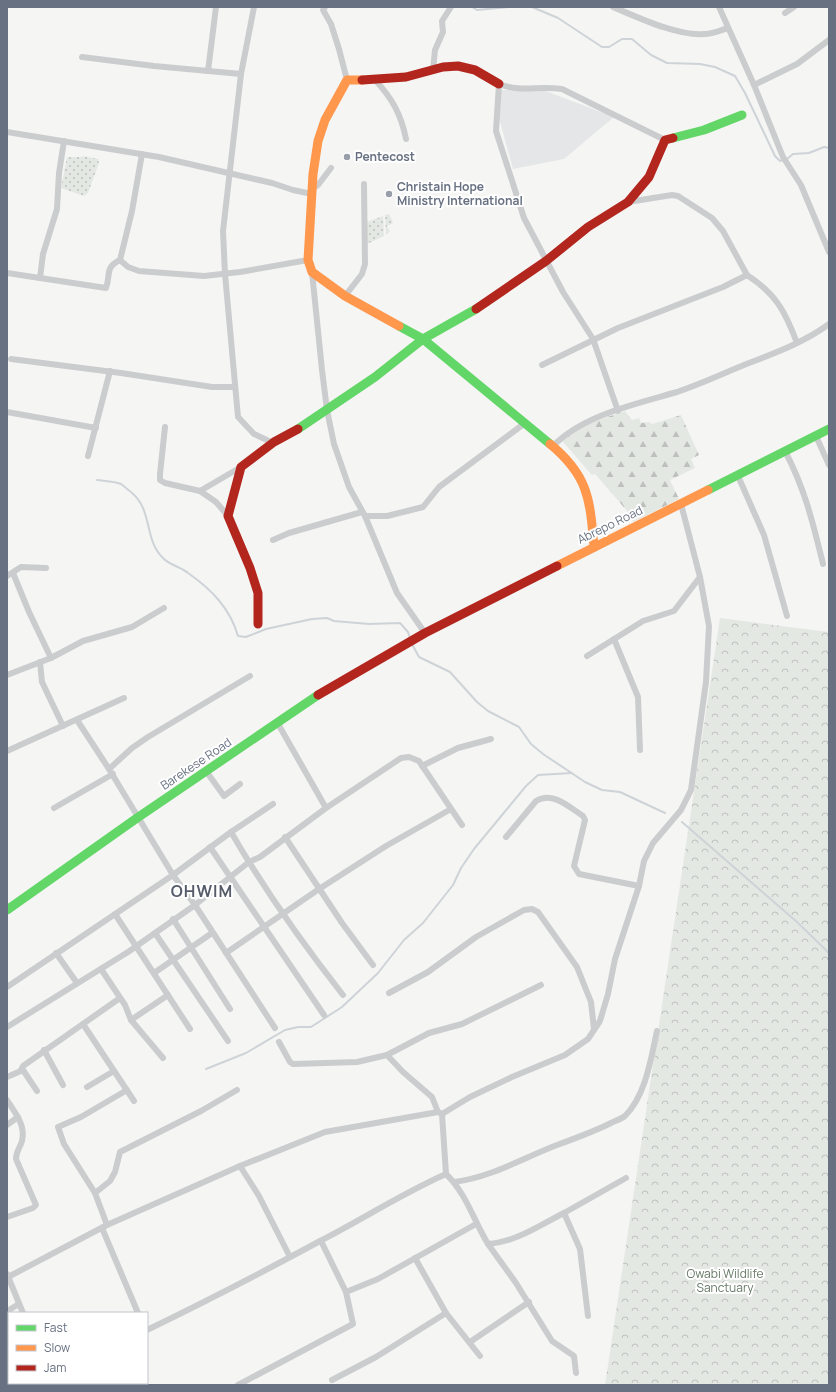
<svg xmlns="http://www.w3.org/2000/svg" width="836" height="1392" font-family="Manrope,sans-serif">
<defs>
<pattern id="grass-dots" width="8" height="8" patternUnits="userSpaceOnUse"><rect width="8" height="8" fill="#e4e8e3"/><path d="M2 2h.1M6 6h.1" fill="none" stroke="#bdc0bd" stroke-width="1.8" stroke-linecap="round"/></pattern>
<pattern id="forest-firs" width="22" height="20" patternUnits="userSpaceOnUse"><rect width="22" height="20" fill="#e4e8e3"/><path d="M5 1l3.5 6h-7zM16 11l3.5 6h-7z" fill="#bdc0bd"/></pattern>
<pattern id="park-crowns" width="20" height="18" patternUnits="userSpaceOnUse"><rect width="20" height="18" fill="#e4e8e3"/><path d="M2 6a3 3 0 1 1 6 0M12 15a3 3 0 1 1 6 0" fill="none" stroke="#bdc0bd"/></pattern>
</defs>
<rect width="100%" height="100%" fill="#f5f5f4"/>
<polygon fill="#e5e6e7" points="500,90 543,90 614,117 564,159 513,169 499,118"/>
<g fill="url(#grass-dots)">
<polygon points="83,156 98,159 99,163 88,193 84,196 61,188 67,157 82,157"/>
<polygon points="389,214 393,223 387,226 390,232 386,234 385,215"/>
<polygon points="383,216 384,236 367,244 367,222"/>
</g>
<path fill="url(#forest-firs)" d="M625 411 632 420 639 418 641 423 649 422 652 424 681 415 699 455 691 459 695 468 670 480 679 499 633 522 628 512 595 474 592 475 562 441C573 427 608 417 625 411Z"/>
<polygon fill="url(#park-crowns)" points="720,618 829,632 829,1385 605,1385"/>
<g fill="none" stroke-linecap="round" stroke-linejoin="round">
<g stroke="#ced3d7" stroke-width="2">
<polyline points="472,7 477,10 509,7"/>
<polyline points="532,7 558,18 602,47 609,47 622,39 632,39 651,55 667,63 700,64 715,67 735,76 745,93 775,156 780,161 783,160"/>
<polyline points="787,159 793,154 809,153 824,147 829,148"/>
<path d="M97 480C104 481 114 481 121 484 124 486 128 490 131 492 154 511 143 540 164 559 170 565 181 567 188 573 211 589 230 608 238 636L246 637 266 629 312 619 327 618 334 621 369 624 400 623 408 632 410 638"/>
<polyline points="412,644 419,657 450,672 477,702 488,711 519,727 531,744 543,754 585,782 602,790 620,792 665,813"/>
<polyline points="682,822 797,922 829,953"/>
<polyline points="206,1069 246,1053 285,1030 298,1027 311,1027 342,1007 378,973 404,940 423,923 453,885 461,868 474,849 526,786 538,775 572,773"/>
</g>
<g stroke="#cbccce" stroke-width="6">
<polyline points="254,7 241,74 223,231 225,274 238,417 254,434 273,443"/>
<polyline points="325,7 323,10 331,24 339,49 347,80"/>
<path d="M613 7C637 17 679 37 705 34 713 34 721 30 728 28"/>
<polyline points="719,7 754,85 783,157 801,185 829,252"/>
<polyline points="785,13 794,7"/>
<polyline points="82,57 154,66 241,74"/>
<polyline points="433,70 435,50 443,32 442,21 451,7"/>
<polyline points="208,71 216,7"/>
<path d="M375 80C392 98 401 114 406 139"/>
<polyline points="754,85 797,64 829,40"/>
<polyline points="7,132 159,157 272,183 293,190 312,194"/>
<polyline points="312,189 318,185 331,168"/>
<polyline points="628,202 672,195 678,196 712,218 723,231 747,275"/>
<polyline points="120,260 128,267 139,271 204,276 240,272 308,260"/>
<polyline points="312,272 322,370 327,410 334,444 349,487 365,516 397,593 425,633"/>
<path d="M7 273 106 288C111 275 104 268 120 260L132 211 142 154"/>
<polyline points="40,278 43,254 57,209 59,173 64,141"/>
<polyline points="345,296 362,274 365,264 364,184"/>
<polyline points="11,359 121,373 212,387 234,387"/>
<path d="M542 365 618 328 723 287 747 275C776 294 785 311 797 343"/>
<path d="M618 411 593 339 563 292 524 218 496 131 499 84C523 93 538 85 562 89L665 140"/>
<polyline points="7,412 96,428"/>
<polyline points="165,427 160,474 160,480 165,483 200,491 241,467"/>
<polyline points="816,436 829,465"/>
<path d="M553 446C583 415 636 404 677 392 698 385 718 376 739 367 769 355 802 344 829 324"/>
<path d="M785 451C805 489 813 523 823 564"/>
<polyline points="88,456 110,371"/>
<polyline points="738,476 764,535 787,616"/>
<polyline points="200,491 216,502 228,516"/>
<polyline points="365,516 387,516 423,507 439,487 525,423"/>
<polyline points="273,540 289,533 362,512"/>
<polyline points="13,573 29,612 51,658"/>
<polyline points="7,576 21,567 46,568"/>
<polyline points="614,639 638,697 640,750"/>
<polyline points="587,656 643,621 674,611 700,577"/>
<polyline points="40,662 42,682 63,726"/>
<polyline points="7,675 51,658 83,641 132,627 164,608"/>
<polyline points="250,676 148,737 132,748 109,769 173,875 195,905 275,1028"/>
<polyline points="77,720 109,769"/>
<polyline points="277,722 326,808"/>
<polyline points="7,751 124,698"/>
<polyline points="422,766 458,748 491,739"/>
<polyline points="206,771 224,796 240,784"/>
<polyline points="54,808 113,774"/>
<path d="M231 832C264 889 302 943 343 995"/>
<polyline points="285,837 342,923 373,965"/>
<path d="M506 837 536 801C553 791 569 807 583 816L585 820 574 866 579 874 639 886"/>
<polyline points="210,847 324,1015"/>
<polyline points="115,914 190,1029"/>
<polyline points="173,919 230,1009"/>
<polyline points="155,933 228,1041"/>
<polyline points="56,953 77,983"/>
<polyline points="226,953 319,889 386,846 451,809"/>
<polyline points="101,969 125,1005 131,1020 163,1058"/>
<polyline points="154,973 212,933"/>
<polyline points="7,987 173,875 231,832 273,804"/>
<polyline points="389,993 428,972 476,937 524,910 532,909 538,912 577,967 591,1002 594,1029"/>
<polyline points="131,1020 168,995"/>
<polyline points="83,1024 134,1101"/>
<polyline points="7,1027 128,952 195,905 249,862 260,857 326,808 401,758 409,757 419,761 462,825"/>
<polyline points="279,1042 290,1062 293,1064 357,1062 387,1055"/>
<polyline points="44,1050 63,1085"/>
<polyline points="21,1070 23,1066 120,998"/>
<polyline points="7,1077 23,1070 37,1091"/>
<polyline points="87,1087 114,1071"/>
<path d="M7 1100C15 1113 26 1125 22 1141 20 1148 16 1151 16 1159L36 1205 33 1208 7 1217"/>
<polyline points="442,1114 470,1097 512,1077 565,1055 588,1039 600,1021 608,994 615,959 639,886 644,861 653,843 681,810 691,790 706,682 709,626 700,577 681,504"/>
<polyline points="7,1125 18,1117"/>
<polyline points="240,1166 259,1196 290,1257"/>
<polyline points="446,1174 442,1114 438,1112 432,1097 403,1072 387,1055 429,1033 462,1024 541,985"/>
<path d="M454 1182C492 1177 523 1158 557 1145 576 1138 593 1132 611 1123 615 1121 621 1119 625 1116 646 1095 651 1058 657 1031"/>
<polyline points="95,1193 110,1181 115,1172 120,1152 201,1111 237,1090"/>
<polyline points="564,1213 626,1178"/>
<polyline points="107,1225 95,1193 64,1144 58,1127 81,1117 127,1090"/>
<polyline points="102,1228 138,1313"/>
<polyline points="488,1244 516,1283 552,1341 574,1356 576,1373"/>
<polyline points="415,1258 446,1313 480,1356"/>
<polyline points="7,1274 23,1313"/>
<polyline points="8,1277 107,1225 240,1166 325,1132 438,1112"/>
<polyline points="346,1292 378,1279 476,1224"/>
<polyline points="7,1311 19,1304"/>
<path d="M147 1330C205 1302 263 1272 320 1241 363 1219 401 1194 446 1174 466 1193 474 1221 488 1244 516 1242 540 1225 564 1213L580 1249 588 1316"/>
<polyline points="470,1342 529,1302"/>
<polyline points="332,1380 376,1357 446,1313"/>
<polyline points="122,1383 123,1385"/>
<polyline points="31,1385 35,1383"/>
<polyline points="238,1385 353,1324 346,1292 321,1241"/>
</g>
<g stroke="#63d668" stroke-width="9">
<polyline points="673,138 704,130 742,115"/>
<polyline points="399,326 423,339 550,444"/>
<polyline points="298,429 375,377 423,339 476,309"/>
<polyline points="708,490 829,429"/>
<polyline points="7,910 137,818 318,695"/>
</g>
<g stroke="#ff974d" stroke-width="9">
<polyline points="362,80 347,80 325,120 318,141 313,174 308,260 312,272 345,296 399,326"/>
<path d="M550 444C589 476 590 500 594 547"/>
<polyline points="557,566 708,490"/>
</g>
<g stroke="#b3261e" stroke-width="9">
<polyline points="362,80 406,77 443,67 458,66 475,70 499,84"/>
<polyline points="476,309 546,261 588,227 628,202 649,177 665,140 673,138"/>
<polyline points="258,624 258,593 250,568 228,516 241,467 274,442 298,429"/>
<polyline points="318,695 425,633 557,566"/>
</g>
</g>
<g fill="#999faa" stroke="#fff" stroke-width="1.5">
<circle cx="347" cy="157" r="4"/>
<circle cx="389" cy="194" r="4"/>
</g>
<g text-anchor="middle" stroke-width="4" stroke-linejoin="round" paint-order="stroke">
<g font-size="12" font-weight="bold" fill="#687182" stroke="#fff" text-anchor="start">
<text x="355" y="161">Pentecost</text>
<text x="397" y="191">Christain Hope<tspan x="397" dy="14">Ministry International</tspan></text>
</g>
<g font-size="12" fill="#687182" stroke="#fff">
<text transform="translate(610 525) rotate(-26)" y="4">Abrepo Road</text>
<text transform="translate(196 764) rotate(-34)" y="4">Barekese Road</text>
</g>
<g font-size="12" fill="#667a66" stroke="#fff">
<text x="725" y="1278">Owabi Wildlife<tspan x="725" dy="14">Sanctuary</tspan></text>
</g>
<g font-size="16" font-weight="bold" letter-spacing="1" fill="#555b68" stroke="#fff">
<text x="202" y="897">OHWIM</text>
</g>
</g>
<rect width="836" height="1392" fill="none" stroke="#687182" stroke-width="16"/>
<rect x="8" y="1312" width="140" height="72" fill="#ffffff" stroke="#c3c6cd"/>
<rect x="16" y="1325" width="20" height="6" fill="#63d668" stroke="#c3c6cd"/>
<text x="44" y="1332" font-size="12" fill="#687182">Fast</text>
<rect x="16" y="1345" width="20" height="6" fill="#ff974d" stroke="#c3c6cd"/>
<text x="44" y="1352" font-size="12" fill="#687182">Slow</text>
<rect x="16" y="1365" width="20" height="6" fill="#b3261e" stroke="#c3c6cd"/>
<text x="44" y="1372" font-size="12" fill="#687182">Jam</text>
</svg>
